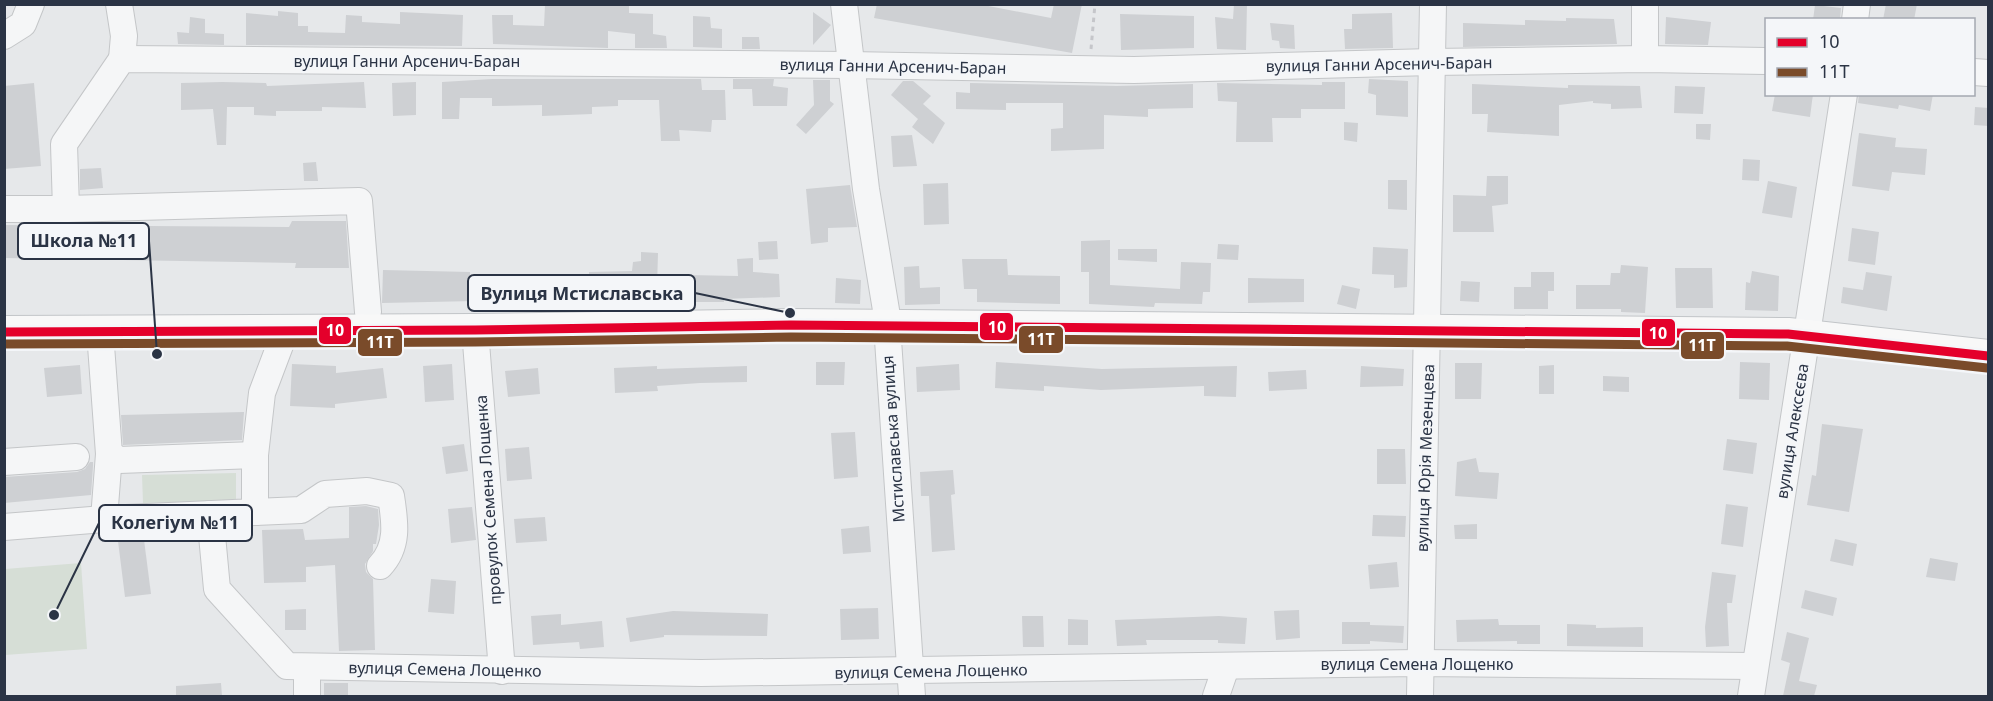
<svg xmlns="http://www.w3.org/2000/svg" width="1993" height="701" font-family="'Noto Sans',sans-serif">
<rect width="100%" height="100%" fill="#e6e8ea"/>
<g fill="#d6ded6">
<polygon points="236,473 236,500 143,503 142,475"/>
<polygon points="81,563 87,649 5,655 5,569"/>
</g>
<g fill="#ced0d3">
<polygon points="629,4 629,13 653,14 653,34 666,36 667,48 635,48 635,34 608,31 608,48 493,44 492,15 513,15 513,25 544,26 545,5"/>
<polygon points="877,4 978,4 1051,18 1054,4 1082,4 1072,53 874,18"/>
<polygon points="1234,4 1247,4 1246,50 1217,49 1215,17 1233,19"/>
<polygon points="1886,4 1917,4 1914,20 1883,20"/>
<polygon points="1815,5 1841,8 1840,20 1813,20"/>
<polygon points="278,11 298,13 298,26 308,26 308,32 345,33 346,15 362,16 362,22 400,24 400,12 463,15 462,46 246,45 246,13 278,16"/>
<polygon points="813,12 831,25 813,45"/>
<polygon points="1392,13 1393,48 1345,49 1344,29 1352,29 1352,14"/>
<polygon points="1120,14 1194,16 1194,48 1121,50"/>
<polygon points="693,16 710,17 711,28 722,29 722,48 693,47"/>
<polygon points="190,17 205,19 205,33 224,34 224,45 178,44 177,32 189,33"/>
<polygon points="1666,17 1711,22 1708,45 1665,44"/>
<polygon points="1566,18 1614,19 1617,44 1463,47 1463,23 1525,25 1525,20 1566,21"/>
<polygon points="1270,23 1294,25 1295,49 1280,48 1279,41 1272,40"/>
<polygon points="742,37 759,37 760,49 742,49"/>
<polygon points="492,79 701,79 702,90 725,90 726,120 712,120 711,132 679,130 680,141 661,141 659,100 618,100 618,106 592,107 592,114 542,116 542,105 492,106 492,98 460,98 459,119 442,119 442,82"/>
<polygon points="733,79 774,79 773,86 788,88 787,106 753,106 752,89 733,89"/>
<polygon points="1369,79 1408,81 1408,117 1376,115 1376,95 1368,93"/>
<polygon points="813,80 830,80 830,101 834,104 806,134 796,125 814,105"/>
<polygon points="903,81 913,81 931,96 923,104 945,123 933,144 912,127 918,119 891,95"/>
<polygon points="222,82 266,83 267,86 364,82 366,108 322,107 322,111 276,111 276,116 254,115 254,107 227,107 226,145 217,145 213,109 181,110 181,83"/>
<polygon points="416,82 416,115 393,116 392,83"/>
<polygon points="1322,82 1345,82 1345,109 1301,109 1301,118 1272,118 1273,142 1236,142 1237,102 1218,101 1217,83 1322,85"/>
<polygon points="34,83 41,166 4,169 4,86"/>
<polygon points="970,83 1117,86 1193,84 1193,108 1148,109 1148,117 1104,115 1104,149 1051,151 1051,129 1063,128 1063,103 1006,103 1006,110 956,109 956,92 970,93"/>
<polygon points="1472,84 1568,88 1568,85 1640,86 1642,108 1611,109 1611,104 1593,103 1593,101 1559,105 1559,136 1487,132 1488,114 1472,114"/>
<polygon points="1675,86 1705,87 1703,114 1674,113"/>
<polygon points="1775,94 1813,94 1810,117 1772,111"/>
<polygon points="1859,94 1933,94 1930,111 1899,105 1898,109 1858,103"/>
<polygon points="1975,107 1989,108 1989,126 1974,125"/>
<polygon points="1344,122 1358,123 1357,142 1344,140"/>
<polygon points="1696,124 1711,124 1710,140 1696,139"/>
<polygon points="1859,133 1896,138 1895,147 1927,149 1925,175 1892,172 1889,191 1852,186"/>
<polygon points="912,135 917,166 893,167 891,136"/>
<polygon points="1743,159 1760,160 1759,181 1742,180"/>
<polygon points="316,162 318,181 304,181 303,163"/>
<polygon points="101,168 103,188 80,190 80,169"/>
<polygon points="1487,176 1508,176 1508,204 1492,206 1494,232 1453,232 1453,195 1486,196"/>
<polygon points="1388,180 1407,180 1407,210 1388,209"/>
<polygon points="1768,181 1797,187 1792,218 1762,213"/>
<polygon points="948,183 949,224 924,225 923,184"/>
<polygon points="850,185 857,227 828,228 828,242 811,244 806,189"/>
<polygon points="292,221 346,221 349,268 295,268 296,263 4,258 4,225 289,227"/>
<polygon points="1852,228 1879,232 1875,265 1848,261"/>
<polygon points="1110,240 1110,285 1180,289 1181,262 1211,263 1210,292 1203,292 1202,304 1155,303 1154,307 1089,304 1089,272 1081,272 1081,241"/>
<polygon points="777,241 778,259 759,260 758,242"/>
<polygon points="1218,244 1239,245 1238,260 1217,259"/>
<polygon points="1373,247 1408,249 1407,287 1394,288 1394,275 1372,274"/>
<polygon points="1118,249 1157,249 1157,262 1118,260"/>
<polygon points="641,252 658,253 657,287 688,287 688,275 738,276 737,259 753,258 753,272 779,274 780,297 724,299 724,302 548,302 549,278 589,279 589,272 632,271 633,262 641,261"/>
<polygon points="962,259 1007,259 1008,275 1060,276 1060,304 977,302 977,289 964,289"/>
<polygon points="1621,265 1648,267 1645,313 1621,312 1621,309 1576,309 1576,285 1610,285 1611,273 1620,273"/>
<polygon points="919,266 920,288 940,287 940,304 905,305 904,267"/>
<polygon points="1675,268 1712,268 1713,308 1676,308"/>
<polygon points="383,270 470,272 471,282 517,283 517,300 382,303"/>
<polygon points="1752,271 1779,276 1778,311 1745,310 1746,282 1750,283"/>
<polygon points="1531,272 1554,272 1554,291 1548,291 1548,309 1514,309 1514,287 1531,287"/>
<polygon points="1866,272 1892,276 1887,311 1841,303 1843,287 1863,290"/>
<polygon points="836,278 861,280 860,304 835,303"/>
<polygon points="1248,278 1304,279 1304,302 1248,303"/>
<polygon points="1461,281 1480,282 1479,302 1460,301"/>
<polygon points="1342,285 1360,289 1356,309 1337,304"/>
<polygon points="816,362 845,362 844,385 816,385"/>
<polygon points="996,362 1102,369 1237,366 1236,397 1204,396 1204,386 1101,390 1044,386 1044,391 995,388"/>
<polygon points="1740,362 1770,363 1769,400 1739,399"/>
<polygon points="1455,363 1482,363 1481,399 1455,399"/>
<polygon points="292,364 336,366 336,373 383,368 387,398 335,404 335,408 290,406"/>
<polygon points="452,364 454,400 425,402 423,366"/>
<polygon points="959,364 960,390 917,392 916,367"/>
<polygon points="80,365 82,394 47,397 44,368"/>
<polygon points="1554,365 1554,394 1539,394 1539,366"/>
<polygon points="657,366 657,369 747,366 747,382 700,383 657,386 658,391 615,393 614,368"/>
<polygon points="1361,366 1404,369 1403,386 1360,387"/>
<polygon points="538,368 540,394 508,397 505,371"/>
<polygon points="1306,370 1307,389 1269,391 1268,372"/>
<polygon points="1603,376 1629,377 1629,392 1603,391"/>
<polygon points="244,412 242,440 123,445 121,415"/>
<polygon points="1822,424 1863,429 1849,512 1807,505 1812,475 1816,476"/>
<polygon points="855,432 858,477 834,479 831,433"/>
<polygon points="1727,439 1757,443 1753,474 1723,470"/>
<polygon points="464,444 468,471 446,474 442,447"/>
<polygon points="529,447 532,479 507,481 505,449"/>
<polygon points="1377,449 1405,449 1406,484 1377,484"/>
<polygon points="1476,458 1479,472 1499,473 1497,499 1455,496 1457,462"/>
<polygon points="90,462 93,462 93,466 91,495 4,503 4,477 77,472 85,469"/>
<polygon points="953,470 955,494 951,495 955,550 932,552 929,496 921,496 920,472"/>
<polygon points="1726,504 1748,507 1743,547 1721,544"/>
<polygon points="366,506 378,509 379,525 376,544 373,544 373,551 365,564 366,572 373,579 375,650 339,651 335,565 306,567 306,582 264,583 262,530 303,529 305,540 349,538 349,507"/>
<polygon points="472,507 476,540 451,543 448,509"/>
<polygon points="1373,515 1406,516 1405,537 1372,536"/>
<polygon points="545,517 547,541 516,543 514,519"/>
<polygon points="1477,524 1477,539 1455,539 1454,525"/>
<polygon points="869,526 871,552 843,554 841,529"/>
<polygon points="143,532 151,594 125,597 117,533"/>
<polygon points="1835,539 1857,544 1853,566 1830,561"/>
<polygon points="1930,558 1958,563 1955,581 1926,577"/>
<polygon points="1397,562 1399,587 1370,589 1368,565"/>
<polygon points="1712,572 1736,575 1732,603 1727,603 1729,646 1706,647 1705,627"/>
<polygon points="431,579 456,581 454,614 428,612"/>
<polygon points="1805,590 1837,598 1833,616 1801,608"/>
<polygon points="878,608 879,639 841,640 840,609"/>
<polygon points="306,609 306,630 285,630 285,610"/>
<polygon points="1299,610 1300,638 1276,640 1274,611"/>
<polygon points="673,611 768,614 767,636 664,635 664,637 630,642 626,618"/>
<polygon points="561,614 561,625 602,621 604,647 580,649 579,642 533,645 531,616"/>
<polygon points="1022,616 1043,616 1044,647 1023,647"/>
<polygon points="1219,616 1247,618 1245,644 1218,643 1218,640 1146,640 1147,645 1117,646 1115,620"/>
<polygon points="1068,619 1088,620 1088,645 1068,645"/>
<polygon points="1498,619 1499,625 1540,625 1540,644 1517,644 1517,641 1457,642 1456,620"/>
<polygon points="1342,622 1370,622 1370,625 1404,626 1403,643 1370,641 1370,644 1342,644"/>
<polygon points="1567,624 1596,625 1596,628 1643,627 1643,647 1567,646"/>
<polygon points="1787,632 1809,638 1799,681 1817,685 1814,696 1783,696 1790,663 1781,660"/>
<polygon points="221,683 222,696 176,696 176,686"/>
<rect x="324" y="683" width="24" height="13"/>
</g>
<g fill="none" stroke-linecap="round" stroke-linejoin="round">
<g stroke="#c4c6c8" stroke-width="28">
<g id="minor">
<polyline points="119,4 124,36 122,59"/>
<polyline points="844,4 866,189 886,310 912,696"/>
<polyline points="1645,4 1645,59"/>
<polyline points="1855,20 1857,4"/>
<polyline points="4,36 23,24 31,4"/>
<polyline points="1974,72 1988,73"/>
<polyline points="4,209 66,209 64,144 122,59 849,65 1134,70 1432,62 1645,59 1766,61"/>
<polyline points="66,209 359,201 368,312"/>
<polyline points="475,330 502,671"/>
<polyline points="100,332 109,454 119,460 255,455"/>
<polyline points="109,454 104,519 255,512 255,455 262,393 285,332"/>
<polyline points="4,462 76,457"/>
<path d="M255 512 301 510 325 494 367 491 391 496C395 522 399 546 380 566"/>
<polyline points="210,514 217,589 287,666 701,673 1419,663 1755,666"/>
<polyline points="4,527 104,519"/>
<polyline points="307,667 307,696"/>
<polyline points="1216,696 1226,667"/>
<polyline points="1420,696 1433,4"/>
<polyline points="1751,696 1844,94"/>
</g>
</g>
<g stroke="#c2c5c8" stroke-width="34">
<polyline id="major" points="4,332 475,330 791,325 1788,334 1988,356"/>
</g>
<polyline stroke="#c5c6ca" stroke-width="3" stroke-dasharray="4.5 4.5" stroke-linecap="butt" points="1091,49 1095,4"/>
<use href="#minor" stroke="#f5f6f7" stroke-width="26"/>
<use href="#major" stroke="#f8f8f8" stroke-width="32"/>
<g stroke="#f4f6f9" stroke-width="14">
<polyline id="bus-1" points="4,332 475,330 791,325 1788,334 1988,356"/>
</g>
<g stroke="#f4f6f9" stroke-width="14">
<polyline id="bus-2" points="4,344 475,342 791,337 1787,346 1987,368"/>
</g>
<use href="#bus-1" stroke="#e4002b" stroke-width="9"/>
<use href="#bus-2" stroke="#7a4b2a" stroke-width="9"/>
</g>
<g text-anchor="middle" stroke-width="4.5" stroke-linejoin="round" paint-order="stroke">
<g font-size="16" fill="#2b3445" stroke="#f4f6f9">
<text x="407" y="67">вулиця Ганни Арсенич-Баран</text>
<text transform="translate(1379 64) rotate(-1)" y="6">вулиця Ганни Арсенич-Баран</text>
<text transform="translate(893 66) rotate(1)" y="6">вулиця Ганни Арсенич-Баран</text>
<text transform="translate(1792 431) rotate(-81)" y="6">вулиця Алексєєва</text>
<text transform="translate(893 439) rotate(-94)" y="6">Мстиславська вулиця</text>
<text transform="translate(1425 458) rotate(-88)" y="6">вулиця Юрія Мезенцева</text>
<text transform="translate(488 500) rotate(-94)" y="6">провулок Семена Лощенка</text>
<text x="1417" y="670">вулиця Семена Лощенко</text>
<text transform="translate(445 669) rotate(1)" y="6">вулиця Семена Лощенко</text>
<text transform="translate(931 671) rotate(-1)" y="6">вулиця Семена Лощенко</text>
</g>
</g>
<path fill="none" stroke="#2b3445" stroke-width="2" d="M157 354L149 241M790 313L695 293M54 615L99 523"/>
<g fill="#2b3445" stroke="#f4f6f9" stroke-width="2">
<circle cx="157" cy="354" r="6"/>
<circle cx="790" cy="313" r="6"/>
<circle cx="54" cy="615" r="6"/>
</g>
<g fill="#f4f6f9" stroke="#2b3445" stroke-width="2">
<rect x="18" y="223" width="131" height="36" rx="6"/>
<rect x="468" y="275" width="227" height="36" rx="6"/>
<rect x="99" y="505" width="153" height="36" rx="6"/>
</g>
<g font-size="18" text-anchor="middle" font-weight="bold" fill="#2b3445">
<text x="84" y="247">Школа №11</text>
<text x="582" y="300">Вулиця Мстиславська</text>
<text x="175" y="529">Колегіум №11</text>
</g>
<g stroke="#f4f6f9" stroke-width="2">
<rect x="979" y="312" width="35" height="29" rx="6" fill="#e4002b"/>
<rect x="318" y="316" width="34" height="29" rx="6" fill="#e4002b"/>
<rect x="1641" y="318" width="35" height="29" rx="6" fill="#e4002b"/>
<rect x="1018" y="325" width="46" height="29" rx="6" fill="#7a4b2a"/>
<rect x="357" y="328" width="46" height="29" rx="6" fill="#7a4b2a"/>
<rect x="1680" y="331" width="45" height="29" rx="6" fill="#7a4b2a"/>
</g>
<g font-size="16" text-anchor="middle" font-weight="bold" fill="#fff">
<text x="997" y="333">10</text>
<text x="335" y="336">10</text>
<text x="1658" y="339">10</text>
<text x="1041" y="345">11Т</text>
<text x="380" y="348">11Т</text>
<text x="1702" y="351">11Т</text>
</g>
<rect width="1993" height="701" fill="none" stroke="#2b3445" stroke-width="12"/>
<rect x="1765" y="18" width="210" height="78" fill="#f4f6f9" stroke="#a4a8b1" stroke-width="1.5"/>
<rect x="1777" y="38" width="30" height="9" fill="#e4002b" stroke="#a4a8b1" stroke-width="1.5"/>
<text x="1819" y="48" font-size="18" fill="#2b3445">10</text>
<rect x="1777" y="68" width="30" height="9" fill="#7a4b2a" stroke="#a4a8b1" stroke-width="1.5"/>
<text x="1819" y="78" font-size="18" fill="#2b3445">11Т</text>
</svg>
